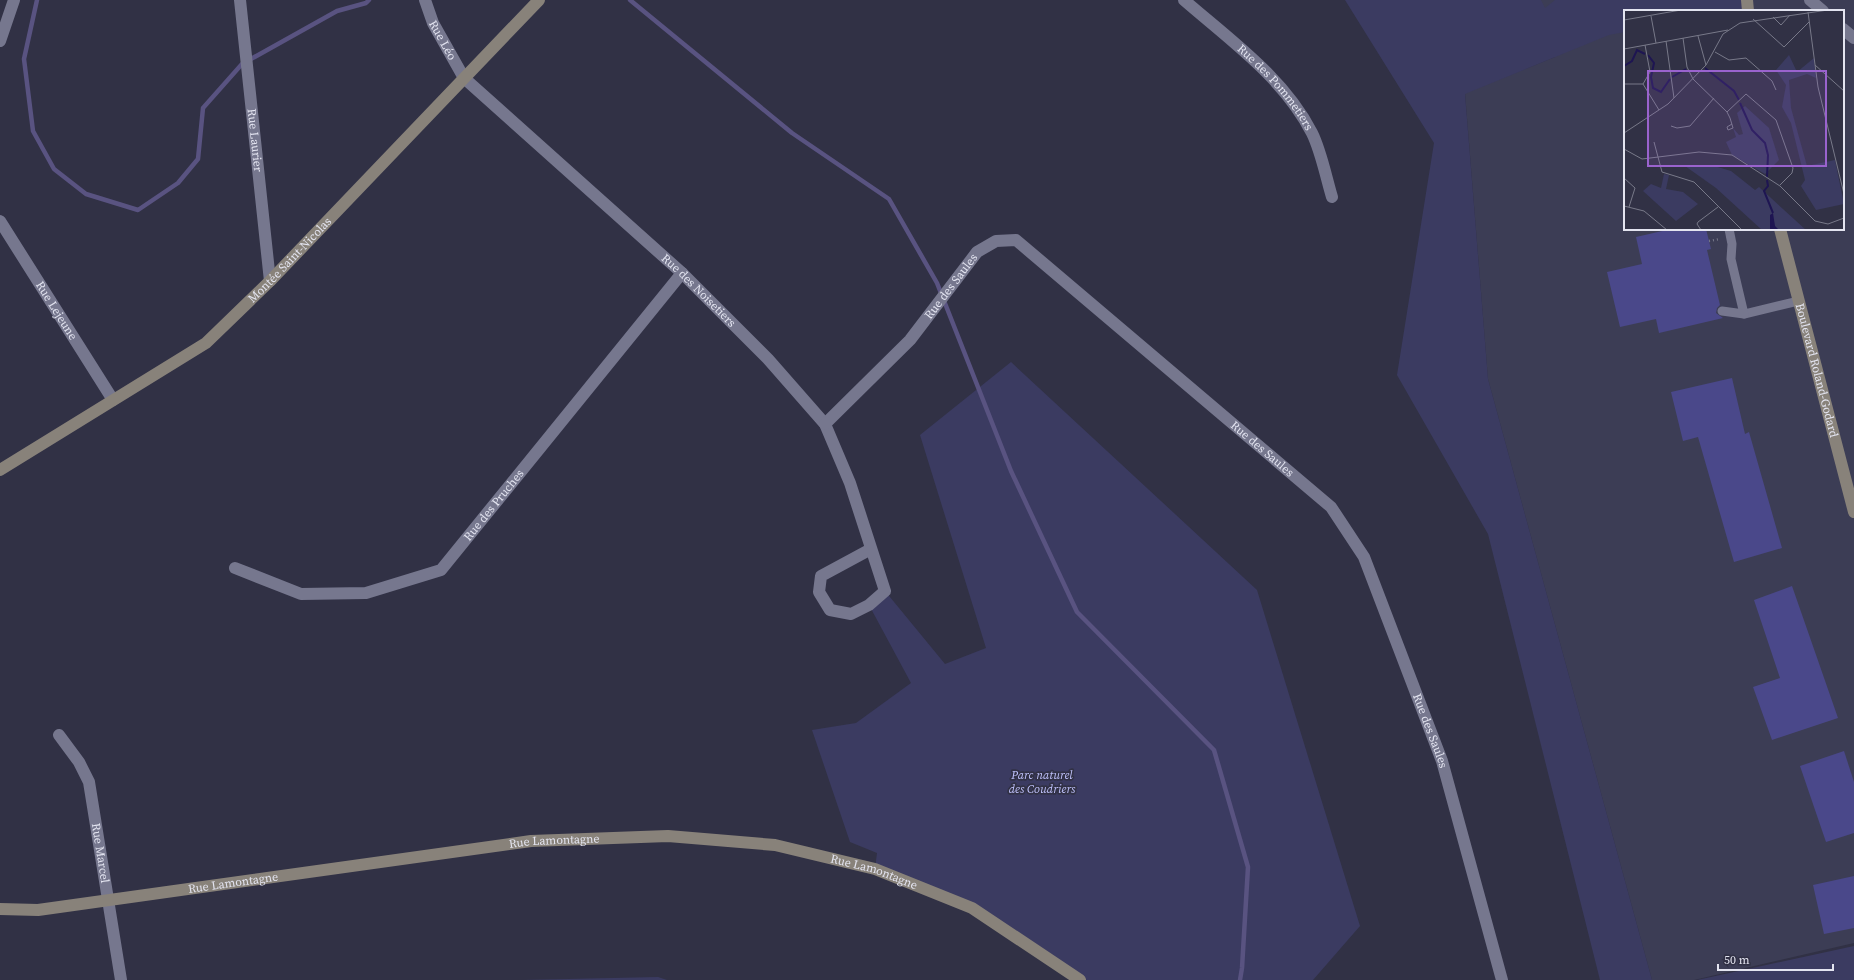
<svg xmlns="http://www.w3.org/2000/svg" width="1854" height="980" font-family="'Source Serif 4',serif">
<rect width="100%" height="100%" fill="#313145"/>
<path fill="#3c3d55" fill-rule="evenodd" d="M1533 0H1854V943L1694 980H1652L1488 379 1465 93 1555 57ZM1625 11H1843V229H1625Z"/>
<g fill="#3b3b61">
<polygon points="1345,0 1541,0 1545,8 1555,0 1742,0 1743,11 1625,11 1625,32 1609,35 1465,94 1488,379 1652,980 1600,980 1488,534 1397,375 1434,143"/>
<polygon points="1011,362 1257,590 1360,926 1313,980 1080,980 972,908 875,869 877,853 850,842 812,730 856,723 911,683 869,605 885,591 945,664 986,648 920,435"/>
<polygon points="1854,946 1854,980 1697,980"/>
<polygon points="658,977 667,980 522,980"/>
</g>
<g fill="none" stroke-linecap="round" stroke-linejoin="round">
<g stroke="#595381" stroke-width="4.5">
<polyline points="37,0 24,59 33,131 54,169 86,194 138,210 178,183 198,159 203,108 242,64 337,11 366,3 369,0"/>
<polyline points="630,0 792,133 889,199 937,283 1011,471 1077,612 1214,750 1248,867 1242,968 1240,980"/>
</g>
</g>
<g fill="#4a488a">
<polygon points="1671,229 1706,229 1711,249 1707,250 1720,305 1717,308 1716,313 1723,318 1659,333 1656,319 1620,327 1607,272 1642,264 1636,237"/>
<polygon points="1732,378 1745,434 1749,432 1782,548 1734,562 1698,437 1683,441 1671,392"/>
<polygon points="1792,586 1838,718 1772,740 1753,687 1780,678 1754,600"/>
<polygon points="1844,751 1854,782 1854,833 1826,842 1800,766"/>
<polygon points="1854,876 1854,928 1824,934 1813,885"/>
</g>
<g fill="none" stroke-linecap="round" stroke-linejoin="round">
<polyline stroke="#777889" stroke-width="2.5" stroke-dasharray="1 3" stroke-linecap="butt" points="1709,241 1720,239"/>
<g stroke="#76778e" stroke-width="9">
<polyline points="1729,229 1732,244 1731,259 1744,314 1798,301"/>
<polyline points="1722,311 1744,314"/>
</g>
<g stroke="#76778e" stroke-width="12">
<path id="s1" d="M240 0 270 281"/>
<path id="s2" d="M425 0 433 23 464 78 682 273 768 359 825 424 850 483 885 591 869 605 851 614 830 610 819 592 821 576 871 549"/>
<path id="s3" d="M1184 0C1230 40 1284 78 1312 133 1321 151 1326 177 1332 197"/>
<polyline points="1810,0 1823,11"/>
<polyline points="1843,29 1854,38"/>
<polyline points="0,41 14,0"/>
<path id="s4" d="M0 221 113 400"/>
<path id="s5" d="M825 424 910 340 977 252 996 241 1016 240 1331 507 1364 557 1442 761 1502 980"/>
<path id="s6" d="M235 568 301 594 366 593 441 570 682 273"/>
<path id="s7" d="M59 735 79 762 89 782 121 980"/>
</g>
<g stroke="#88827a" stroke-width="12">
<polyline points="1747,0 1748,11"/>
<path id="s8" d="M1780 229 1854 512"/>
<path id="s9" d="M0 470 206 343 270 281 539 0"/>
<path id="s10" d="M0 909 38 910 531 841 668 836 775 845 875 869 972 908 1080 980"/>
</g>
</g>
<g text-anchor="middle" stroke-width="3.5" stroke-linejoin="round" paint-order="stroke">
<g font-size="12" fill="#e3e4f0" stroke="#313145">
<text dy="4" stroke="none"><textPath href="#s2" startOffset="44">Rue Léo</textPath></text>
<text dy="4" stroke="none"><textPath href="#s3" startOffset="127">Rue des Pommetiers</textPath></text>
<text dy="4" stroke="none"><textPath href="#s1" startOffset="141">Rue Laurier</textPath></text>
<text dy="4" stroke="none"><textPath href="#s9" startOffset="360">Montée Saint-Nicolas</textPath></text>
<text dy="4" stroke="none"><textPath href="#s5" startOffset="187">Rue des Saules</textPath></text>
<text dy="4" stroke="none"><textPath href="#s2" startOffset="404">Rue des Noisetiers</textPath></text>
<text dy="4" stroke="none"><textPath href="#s4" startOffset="106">Rue Lejeune</textPath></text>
<text dy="4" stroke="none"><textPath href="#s8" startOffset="146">Boulevard Roland-Godard</textPath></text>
<text dy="4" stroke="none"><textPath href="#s5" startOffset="595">Rue des Saules</textPath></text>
<text dy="4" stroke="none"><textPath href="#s6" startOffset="298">Rue des Pruches</textPath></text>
<text dy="4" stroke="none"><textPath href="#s5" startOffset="931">Rue des Saules</textPath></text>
<text dy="4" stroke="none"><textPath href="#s10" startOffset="559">Rue Lamontagne</textPath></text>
<text dy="4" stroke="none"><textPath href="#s7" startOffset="128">Rue Marcel</textPath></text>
<text dy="4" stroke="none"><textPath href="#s10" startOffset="883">Rue Lamontagne</textPath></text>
<text dy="4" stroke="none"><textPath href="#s10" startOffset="235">Rue Lamontagne</textPath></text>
</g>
<g font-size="12" font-style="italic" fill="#c0c2fc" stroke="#313145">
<text x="1042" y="779">Parc naturel<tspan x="1042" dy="14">des Coudriers</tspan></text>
</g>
</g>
<g transform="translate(1624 10)">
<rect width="220" height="220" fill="#313145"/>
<path d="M165 45 173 62 190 48 192 68 183 64 165 70 167 98 183 156 211 150 220 194 192 200 177 176 181 170 167 113 158 97 162 75 152 60ZM121 96 145 118 155 150 141 164 108 145 102 132 112 127 109 118 115 125 119 124 113 103ZM87 155 107 161 131 180 135 177 182 220H138L92 178 61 156ZM40 164 45 165 42 179 59 182 74 194 52 211 19 181 27 174 37 178Z" fill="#3b3b61"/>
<path d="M149 203 151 216 155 220 146 219V205Z" fill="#1e1552"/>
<path fill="none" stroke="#1e1552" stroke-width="2" d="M24 45 30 53 27 67 29 78 37 82 46 69M0 56 8 51 13 40 21 44M81 58 110 81 115 90M48 67 62 59M116 93 128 120 141 133 144 145 143 167M143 170 144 176 140 181 149 203"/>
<path fill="none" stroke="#787989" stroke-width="1" d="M184 2 194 77 220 184M27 6 32 33M149 7 157 15 166 5M129 9 160 37 185 12M0 10 57 0M74 26 82 55M59 28 63 57 69 69 103 102 106 108 109 118 104 120 103 117 108 114M42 31 50 88M0 39 104 20M91 42 105 50 122 48 148 71 152 80M191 55 220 81M0 74H19M19 74 26 62 21 35M19 74 35 100M103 102 122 84 152 110 169 158 168 163 156 175M47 116 53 118 66 116 90 88M0 123 44 94 82 55 99 24 116 13 204 0M30 132 38 162 70 172 118 220M0 139 18 149 75 142 108 145 156 176 191 211 204 214 220 208M0 168 11 178 5 197M0 196 20 201 43 220M77 220 73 214 74 212 94 197"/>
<path fill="#9a63ce" fill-opacity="0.15" stroke="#9a63ce" stroke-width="2" d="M24 61H202V156H24Z"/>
<rect width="220" height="220" fill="none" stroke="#e3e4f0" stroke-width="2"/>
</g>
<path d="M1718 964v6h115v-6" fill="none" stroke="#e3e4f0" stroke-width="2"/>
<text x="1724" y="964" font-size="12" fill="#e3e4f0" stroke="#313145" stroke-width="3" paint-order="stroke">50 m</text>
</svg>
